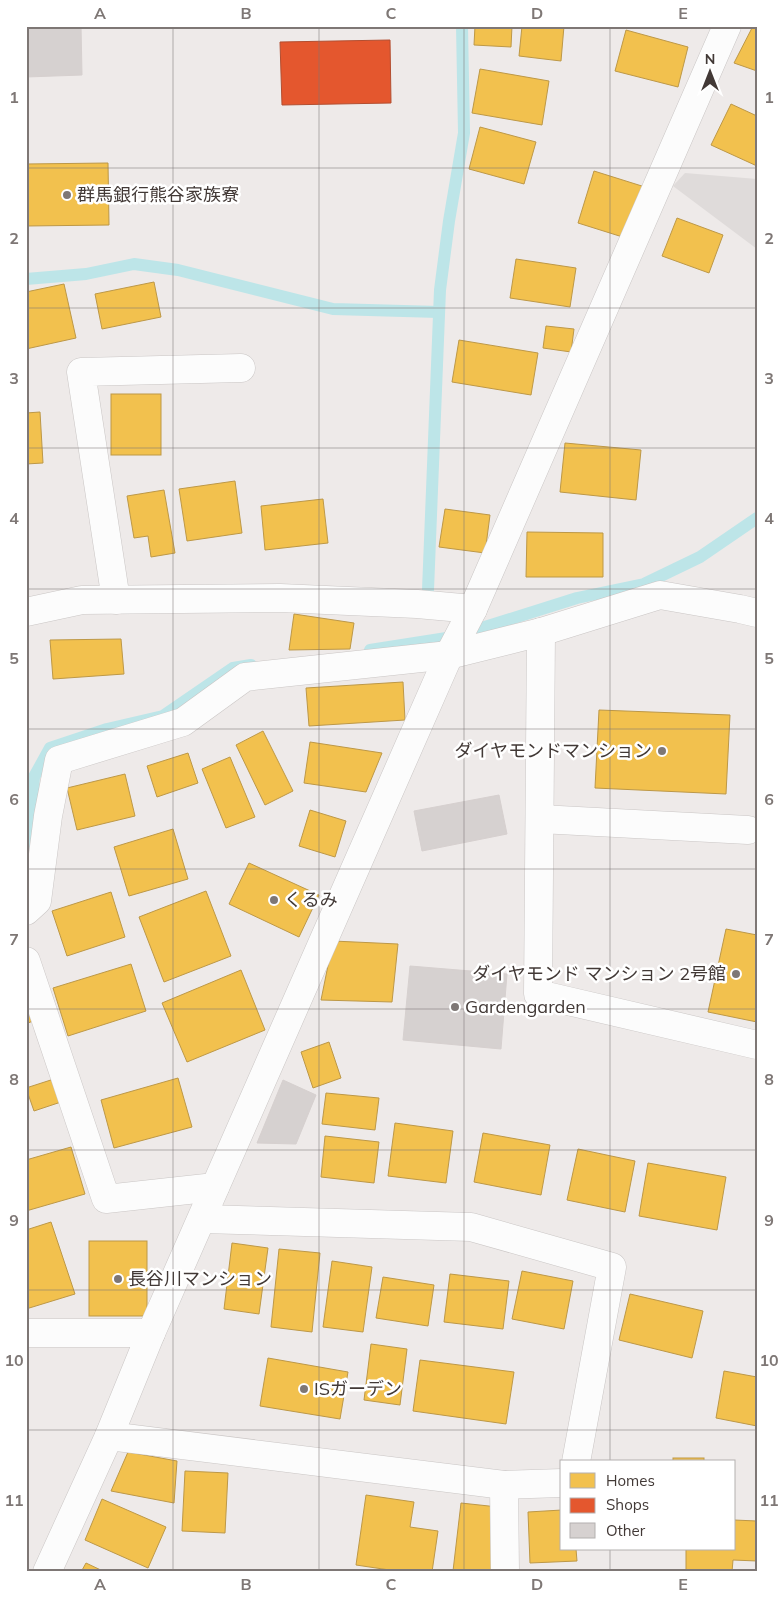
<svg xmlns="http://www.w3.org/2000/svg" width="783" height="1598" font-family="Mulish,'Noto Sans JP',sans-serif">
<rect width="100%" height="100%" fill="#eeeae9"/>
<polygon fill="#dfdbda" points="685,173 757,179 757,249 673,186"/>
<g fill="#f2c14e" stroke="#bd9847">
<polygon points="475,26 512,26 511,47 474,45"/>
<polygon points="522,26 564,26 561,61 519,56"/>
<polygon points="753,26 757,26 757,71 734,63"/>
<polygon points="626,30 688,47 678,87 615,71"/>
<polygon points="480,69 549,81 542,125 472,113"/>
<polygon points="731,104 757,116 757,166 711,145"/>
<polygon points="480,127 536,142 524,184 469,169"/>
<polygon points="108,163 109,225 26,226 26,164"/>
<polygon points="594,171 645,187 629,239 578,223"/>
<polygon points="677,218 723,235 709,273 662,256"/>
<polygon points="516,259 576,268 570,307 510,298"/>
<polygon points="154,282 161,317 102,329 95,294"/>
<polygon points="64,284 76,338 26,349 26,292"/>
<polygon points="546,326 574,329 571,352 543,348"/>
<polygon points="459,340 538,353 531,395 452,382"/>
<rect x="111" y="394" width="50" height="61"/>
<polygon points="40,412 43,463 26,464 26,413"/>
<polygon points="565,443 641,450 636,500 560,492"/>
<polygon points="235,481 242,533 187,541 179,489"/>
<polygon points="164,490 175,553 151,557 148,536 134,538 127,496"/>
<polygon points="323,499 328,543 265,550 261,506"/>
<polygon points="445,509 490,515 485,553 439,547"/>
<polygon points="527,532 603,533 603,577 526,577"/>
<polygon points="294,614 354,623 350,649 289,650"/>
<polygon points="121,639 124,674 53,679 50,640"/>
<polygon points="403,682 405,720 309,726 306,688"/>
<polygon points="599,710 730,715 726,794 595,788"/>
<polygon points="263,731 293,791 265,805 236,745"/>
<polygon points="310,742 382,753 366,792 304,783"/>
<polygon points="188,753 198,783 157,797 147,766"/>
<polygon points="230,757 255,817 226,828 202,769"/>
<polygon points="125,774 135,816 77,830 67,788"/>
<polygon points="310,810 346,821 335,857 299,846"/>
<polygon points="173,829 188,879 129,896 114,847"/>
<polygon points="249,863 319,895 299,937 229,904"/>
<polygon points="206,891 231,956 164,982 139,917"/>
<polygon points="111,892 125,937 67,956 52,911"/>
<polygon points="726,929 757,935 757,1022 708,1012"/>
<polygon points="333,941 398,944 392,1002 321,1000"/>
<polygon points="131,964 146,1011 68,1036 53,988"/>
<polygon points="241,970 265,1030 187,1062 162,1003"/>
<polygon points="26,997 35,1020 26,1024"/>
<polygon points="329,1042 341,1078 313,1088 301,1052"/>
<polygon points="57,1078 64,1101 34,1111 26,1088"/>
<polygon points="178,1078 192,1127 114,1148 101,1100"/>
<polygon points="326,1093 379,1098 375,1130 322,1124"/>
<polygon points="395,1123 453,1131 446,1183 388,1176"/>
<polygon points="483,1133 550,1145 541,1195 474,1182"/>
<polygon points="325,1136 379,1142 374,1183 321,1177"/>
<polygon points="71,1147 85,1194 26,1211 26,1160"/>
<polygon points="578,1149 635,1161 625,1212 567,1200"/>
<polygon points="648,1163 726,1177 717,1230 639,1216"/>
<polygon points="51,1222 75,1294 26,1309 26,1230"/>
<rect x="89" y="1241" width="58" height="75"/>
<polygon points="232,1243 268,1248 259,1314 224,1309"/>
<polygon points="279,1249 320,1253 312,1332 271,1327"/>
<polygon points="332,1261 372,1267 363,1332 323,1327"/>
<polygon points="522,1271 573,1281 564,1329 512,1319"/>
<polygon points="450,1274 509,1281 503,1329 444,1322"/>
<polygon points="383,1277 434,1285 428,1326 376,1318"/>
<polygon points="630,1294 703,1311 692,1358 619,1340"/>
<polygon points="371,1344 407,1349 400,1405 364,1400"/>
<polygon points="26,1354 28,1354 26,1394"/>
<polygon points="268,1358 348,1372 340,1419 260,1406"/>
<polygon points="420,1360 514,1372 506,1424 413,1411"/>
<polygon points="724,1371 757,1377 757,1426 716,1418"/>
<polygon points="128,1452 177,1461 174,1503 111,1491"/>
<rect x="673" y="1458" width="31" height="4"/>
<polygon points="185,1471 228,1473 225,1533 182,1531"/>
<polygon points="366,1495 414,1502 410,1527 438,1531 432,1572 403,1572 356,1565"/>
<polygon points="102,1499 166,1527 148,1568 85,1540"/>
<polygon points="461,1503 498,1507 491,1572 453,1571"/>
<polygon points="562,1510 562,1549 576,1549 577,1561 530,1563 528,1512"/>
<polygon points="734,1520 757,1521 757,1561 733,1560 732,1572 686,1572 686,1549 734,1549"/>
<polygon points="86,1563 105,1572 81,1572"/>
</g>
<polygon fill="#e4572e" stroke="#b34e30" points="390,40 391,103 282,105 280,42"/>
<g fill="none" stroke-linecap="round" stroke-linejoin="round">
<g stroke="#bde5e8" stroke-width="12">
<polyline points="26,279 86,274 134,264 178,270 333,309 439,312"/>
<polyline points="428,590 440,290 449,221 464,133 462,26"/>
<polyline points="370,650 453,637 577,598 644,584 700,557 757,518"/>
<polyline points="26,876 34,777 50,748 107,729 163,716 233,668 251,665"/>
</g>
</g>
<g fill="#d6d1d0" stroke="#d6d0cf">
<polygon points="26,26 81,26 82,75 26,77"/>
<polygon points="499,795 507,834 422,851 414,811"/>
<polygon points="410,966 507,974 501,1049 403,1040"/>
<polygon points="283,1080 316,1095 296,1144 257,1143"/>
</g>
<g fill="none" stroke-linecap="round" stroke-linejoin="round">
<g stroke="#cac6c5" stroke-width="29">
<g id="minor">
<polyline points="116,600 81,372 241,368"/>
<polyline points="26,612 82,600 280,598 417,604 473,609"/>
<polyline points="541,632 538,994 757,1045"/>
<polyline points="540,819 748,830"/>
<polyline points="26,911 37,901 48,816 59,760 183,722 245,677 449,655 541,632 660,595 740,609 757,613"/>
<polyline points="26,961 106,1199 215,1187"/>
<polyline points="202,1219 471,1227 612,1267 576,1462"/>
<polyline points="26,1333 151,1333"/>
<polyline points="109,1436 504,1485 505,1572"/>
<polyline points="504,1485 562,1483"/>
<polyline points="47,1572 109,1436 151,1333 449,655 473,609 727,26"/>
</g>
</g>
<use href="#minor" stroke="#fcfcfc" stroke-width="28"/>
</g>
<path fill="none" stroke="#7e7775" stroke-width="1" stroke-opacity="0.55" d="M173 26V1572M319 26V1572M464 26V1572M610 26V1462M26 168H757M26 308H757M26 448H757M26 589H757M26 729H757M26 869H757M26 1009H757M26 1150H757M26 1290H757M26 1430H757M610 1549V1572"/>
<g fill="#7e7775" stroke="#fff" stroke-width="2">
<circle cx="67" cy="195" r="5"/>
<circle cx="662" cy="751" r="5"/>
<circle cx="274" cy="900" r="5"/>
<circle cx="736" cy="974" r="5"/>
<circle cx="455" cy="1007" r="5"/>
<circle cx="118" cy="1279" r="5"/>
<circle cx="304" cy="1389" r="5"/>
</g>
<g text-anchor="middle" stroke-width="5" stroke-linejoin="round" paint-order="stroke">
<g font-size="18" fill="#423936" stroke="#fff" text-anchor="start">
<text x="77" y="201">群馬銀行熊谷家族寮</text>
<text x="652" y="757" text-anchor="end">ダイヤモンドマンション</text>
<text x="284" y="906">くるみ</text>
<text x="726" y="980" text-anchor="end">ダイヤモンド マンション 2号館</text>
<text x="465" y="1013">Gardengarden</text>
<text x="128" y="1285">長谷川マンション</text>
<text x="314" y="1395">ISガーデン</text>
</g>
</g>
<rect width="783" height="1598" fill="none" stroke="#ffffff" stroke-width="55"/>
<rect x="560" y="1460" width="175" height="90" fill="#ffffff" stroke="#b3b0af"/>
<rect x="570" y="1473" width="25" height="15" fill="#f2c14e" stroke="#b3b0af"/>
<text x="606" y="1486" font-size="15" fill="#423936">Homes</text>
<rect x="570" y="1498" width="25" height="15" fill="#e4572e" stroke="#b3b0af"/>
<text x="606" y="1510" font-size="15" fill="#423936">Shops</text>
<rect x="570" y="1523" width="25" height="15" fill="#d6d1d0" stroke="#b3b0af"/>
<text x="606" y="1536" font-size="15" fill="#423936">Other</text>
<g transform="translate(710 72)" stroke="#ffffff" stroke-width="4" paint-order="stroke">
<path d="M0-4L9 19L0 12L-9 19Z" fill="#423936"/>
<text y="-8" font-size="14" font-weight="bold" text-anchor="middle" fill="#423936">N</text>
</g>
<rect x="28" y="28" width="728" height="1542" fill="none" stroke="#7e7775" stroke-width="2"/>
<g font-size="16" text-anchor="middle" font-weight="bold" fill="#7e7775">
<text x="100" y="19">A</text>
<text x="246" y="19">B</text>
<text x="391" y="19">C</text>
<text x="537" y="19">D</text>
<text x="683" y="19">E</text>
<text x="14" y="103">1</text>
<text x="769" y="103">1</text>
<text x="14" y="244">2</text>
<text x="769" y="244">2</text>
<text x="14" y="384">3</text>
<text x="769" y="384">3</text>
<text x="14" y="524">4</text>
<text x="769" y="524">4</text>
<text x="14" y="664">5</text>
<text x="769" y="664">5</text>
<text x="14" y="805">6</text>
<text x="769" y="805">6</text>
<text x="14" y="945">7</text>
<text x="769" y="945">7</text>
<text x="14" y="1085">8</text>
<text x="769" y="1085">8</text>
<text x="14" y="1226">9</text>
<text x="769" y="1226">9</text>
<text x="14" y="1366">10</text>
<text x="769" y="1366">10</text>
<text x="14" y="1506">11</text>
<text x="769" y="1506">11</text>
<text x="100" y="1590">A</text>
<text x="246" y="1590">B</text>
<text x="391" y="1590">C</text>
<text x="537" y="1590">D</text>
<text x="683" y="1590">E</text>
</g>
</svg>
